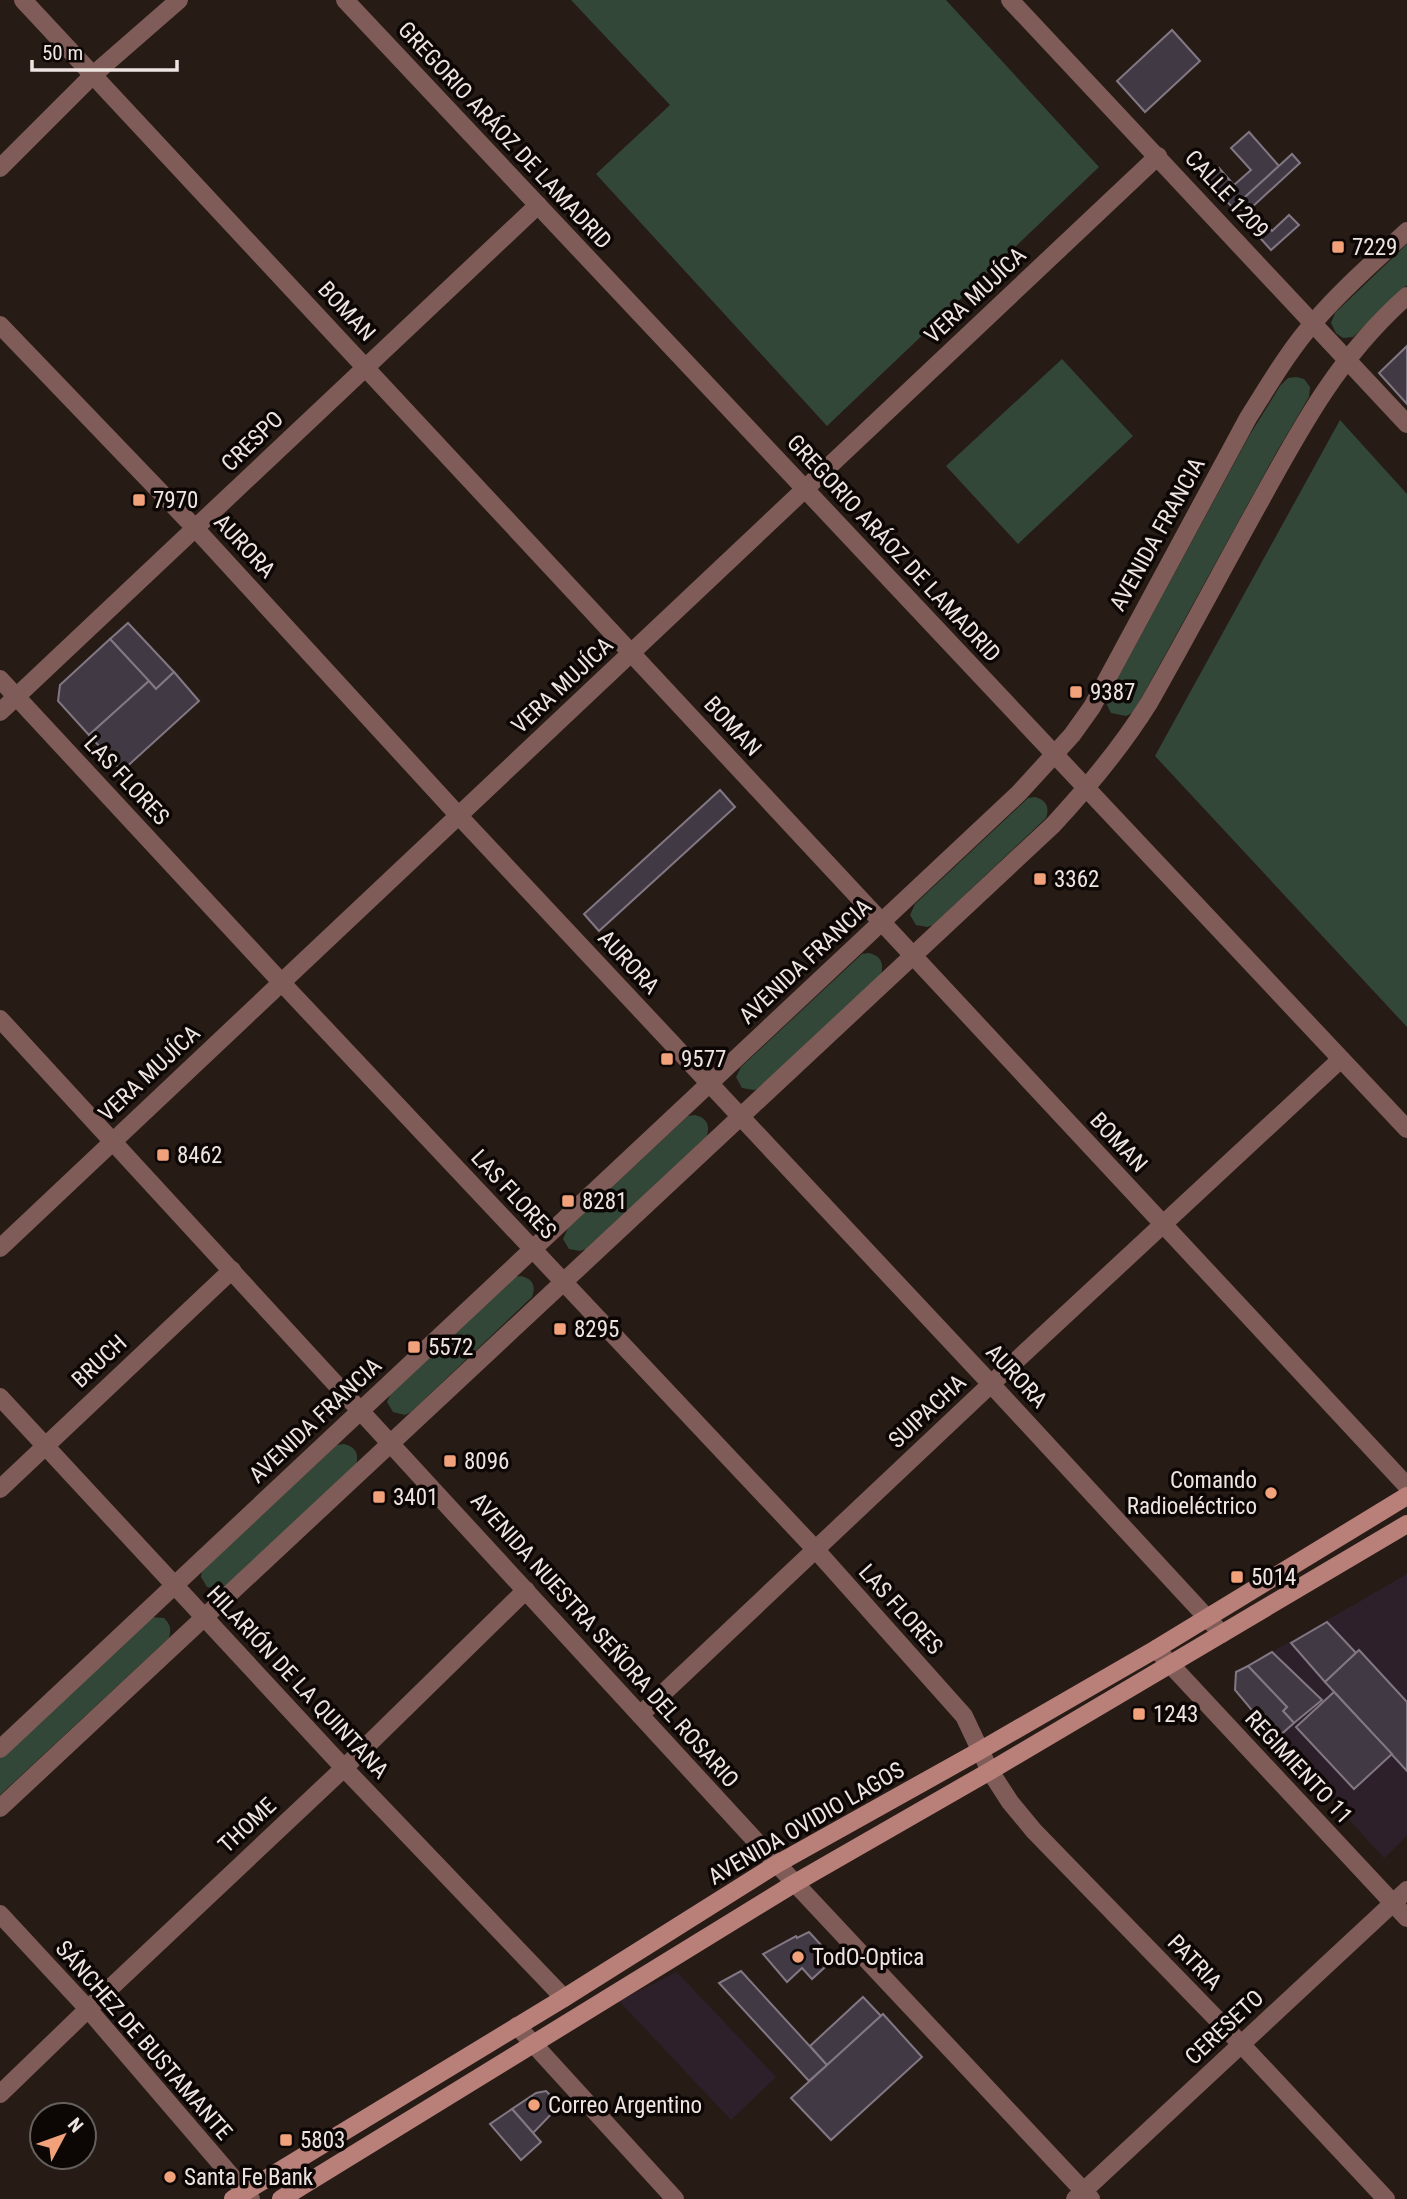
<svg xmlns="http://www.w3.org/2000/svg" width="1407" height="2199" font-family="'Roboto Condensed',sans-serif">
<rect width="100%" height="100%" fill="#271b16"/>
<g fill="#2e202b">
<polygon points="1407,1574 1407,1836 1384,1858 1276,1739 1321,1700 1272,1652"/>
<polygon points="677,1972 776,2077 731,2120 619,2001"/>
</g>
<g fill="#324738">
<polygon points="571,0 946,0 1099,167 827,426 596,174 670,105"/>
<polygon points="1407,244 1407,285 1353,337 1343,338 1336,333 1331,323 1335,313"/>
<polygon points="1062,359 1133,436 1018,544 946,466"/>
<polygon points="1296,377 1304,379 1310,387 1309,397 1276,453 1137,706 1132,713 1126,716 1111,713 1107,705 1108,696 1249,436 1280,386 1288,378"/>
<polygon points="1340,420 1407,494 1407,1027 1155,756"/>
<path d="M1035 797C1046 800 1050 807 1046 818L933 925 927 927 916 925 910 915 915 904 1028 798Z"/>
<path d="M869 953C881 956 884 963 881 975L760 1088 754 1090 742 1088 736 1077 741 1067 862 954Z"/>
<path d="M695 1115C707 1118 710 1125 707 1136L586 1249 580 1251 569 1249 563 1239 568 1228 688 1116Z"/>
<path d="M521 1276C533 1279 536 1286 532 1297L411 1412 405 1415 393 1412 387 1402 392 1391 514 1277Z"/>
<path d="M344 1444C356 1447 359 1454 356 1465L224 1587 218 1589 207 1587 201 1577 202 1571 337 1445Z"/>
<path d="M150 1617 164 1618C171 1625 171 1629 169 1638L0 1795V1757Z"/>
</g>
<g fill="#413943" stroke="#827884" stroke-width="2">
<polygon points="1172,30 1200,61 1145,112 1117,81"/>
<polygon points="1249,132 1279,166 1233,208 1206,179 1219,168 1234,185 1251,170 1231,148"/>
<polygon points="1292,154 1300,163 1251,208 1272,231 1289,215 1299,225 1271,250 1233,208"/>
<polygon points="1407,346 1407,404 1379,373"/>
<polygon points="128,623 174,672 156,689 110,639"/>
<polygon points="110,639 149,681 89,735 58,701 60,685"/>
<polygon points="174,672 199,701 122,771 89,735 149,681 156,689"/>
<polygon points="720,790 735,807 599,931 584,914"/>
<polygon points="1327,1622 1356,1653 1325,1682 1291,1643"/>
<polygon points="1359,1650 1407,1702 1407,1771 1325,1682"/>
<polygon points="1272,1652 1322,1700 1294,1723 1283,1711 1287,1707 1248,1666"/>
<polygon points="1248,1666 1287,1707 1283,1711 1294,1723 1276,1739 1235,1690 1236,1672"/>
<polygon points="1334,1692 1392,1754 1354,1789 1296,1727"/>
<polygon points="809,1932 834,1959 812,1979 802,1968 787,1982 763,1954 796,1936 797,1938"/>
<polygon points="741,1971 827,2065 809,2081 719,1983"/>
<polygon points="863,1997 881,2016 827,2065 810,2046"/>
<polygon points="883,2014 922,2057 831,2140 791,2098"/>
<polygon points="546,2091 560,2105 533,2133 512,2109 536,2093"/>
<polygon points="512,2109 541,2142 521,2160 490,2124"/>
</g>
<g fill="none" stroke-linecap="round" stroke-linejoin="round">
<g stroke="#805c58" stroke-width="18">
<polyline points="23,0 1407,1486"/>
<polyline points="345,0 1407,1129"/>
<polyline points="1010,0 1407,424"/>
<polyline points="0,168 93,75 179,0"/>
<polyline points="0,325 195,528 459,816 991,1384 1222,1634"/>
<polyline points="0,679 282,983 816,1550 964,1716 990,1771 1010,1802 1034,1831 1241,2044 1386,2199"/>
<polyline points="0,712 538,205"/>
<polyline points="0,1019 777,1864"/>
<polyline points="0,1248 1158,156"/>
<polyline points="0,1397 344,1768 564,1998"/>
<polyline points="0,1489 232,1270"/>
<polyline points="1156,1649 1407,1918"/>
<polyline points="640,1715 991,1384 1341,1059"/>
<polyline points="0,1914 88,2009 251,2199"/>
<polyline points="517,2026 675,2199"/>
<polyline points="0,2094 88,2009 344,1768 526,1590"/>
<polyline points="1075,2199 1407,1890"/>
</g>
<g stroke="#805c58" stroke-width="18">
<path d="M0 1749 1019 793 1072 735 1092 707 1248 418C1269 385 1289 350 1315 321 1343 288 1376 260 1407 231"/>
<path d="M0 1808 1053 825C1089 786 1121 748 1149 703 1186 638 1221 572 1257 507 1301 427 1338 357 1407 296"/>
<polyline points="777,1864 1091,2199"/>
</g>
<g stroke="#b97f79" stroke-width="18">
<polyline points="233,2199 564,1998 777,1864 981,1750 1156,1649 1407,1496"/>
<polyline points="281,2199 795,1883 990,1771 1407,1524"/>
</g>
</g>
<g fill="#f1a27b" stroke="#0c0705" stroke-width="2.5">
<rect x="1331" y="240" width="14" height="14" rx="3.5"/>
<rect x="132" y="493" width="14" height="14" rx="3.5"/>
<rect x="1069" y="685" width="14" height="14" rx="3.5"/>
<rect x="1033" y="872" width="14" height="14" rx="3.5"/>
<rect x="660" y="1052" width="14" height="14" rx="3.5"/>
<rect x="156" y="1148" width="14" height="14" rx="3.5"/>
<rect x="561" y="1194" width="14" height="14" rx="3.5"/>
<rect x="553" y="1322" width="14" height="14" rx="3.5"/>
<rect x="407" y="1340" width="14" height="14" rx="3.5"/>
<rect x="443" y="1454" width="14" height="14" rx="3.5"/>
<circle cx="1271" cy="1493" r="7"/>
<rect x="372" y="1490" width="14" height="14" rx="3.5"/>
<rect x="1230" y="1570" width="14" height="14" rx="3.5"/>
<rect x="1132" y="1707" width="14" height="14" rx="3.5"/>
<circle cx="798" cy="1957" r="7"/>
<circle cx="534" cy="2105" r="7"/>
<rect x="279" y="2133" width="14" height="14" rx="3.5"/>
<circle cx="170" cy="2177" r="7"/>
</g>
<g text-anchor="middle" stroke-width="7" stroke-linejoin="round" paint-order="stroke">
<g font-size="23" fill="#eee5e2" stroke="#0c0705">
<text transform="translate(505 135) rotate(47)" y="8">GREGORIO ARÁOZ DE LAMADRID</text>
<text transform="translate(1227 194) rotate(47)" y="8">CALLE 1209</text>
<text transform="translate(975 295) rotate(-43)" y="8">VERA MUJÍCA</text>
<text transform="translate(347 311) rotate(47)" y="8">BOMAN</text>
<text transform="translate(252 441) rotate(-44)" y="8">CRESPO</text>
<text transform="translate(1157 534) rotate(-61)" y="8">AVENIDA FRANCIA</text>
<text transform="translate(245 546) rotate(47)" y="8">AURORA</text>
<text transform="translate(894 548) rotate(47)" y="8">GREGORIO ARÁOZ DE LAMADRID</text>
<text transform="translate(562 685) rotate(-43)" y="8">VERA MUJÍCA</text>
<text transform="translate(733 726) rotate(47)" y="8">BOMAN</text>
<text transform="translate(127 780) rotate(47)" y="8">LAS FLORES</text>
<text transform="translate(805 961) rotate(-43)" y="8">AVENIDA FRANCIA</text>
<text transform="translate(629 962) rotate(47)" y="8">AURORA</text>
<text transform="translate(149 1073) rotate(-43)" y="8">VERA MUJÍCA</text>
<text transform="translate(1119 1142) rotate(47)" y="8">BOMAN</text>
<text transform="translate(514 1194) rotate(47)" y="8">LAS FLORES</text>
<text transform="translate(99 1361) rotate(-43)" y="8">BRUCH</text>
<text transform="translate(1017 1376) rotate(47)" y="8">AURORA</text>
<text transform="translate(927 1411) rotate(-43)" y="8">SUIPACHA</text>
<text transform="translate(315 1420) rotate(-43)" y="8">AVENIDA FRANCIA</text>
<text transform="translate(901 1609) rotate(48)" y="8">LAS FLORES</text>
<text transform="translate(605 1640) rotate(48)" y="8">AVENIDA NUESTRA SEÑORA DEL ROSARIO</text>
<text transform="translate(298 1682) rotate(47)" y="8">HILARIÓN DE LA QUINTANA</text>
<text transform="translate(1299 1767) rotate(47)" y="8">REGIMIENTO 11</text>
<text transform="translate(806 1823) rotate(-30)" y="8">AVENIDA OVIDIO LAGOS</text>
<text transform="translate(247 1825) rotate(-43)" y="8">THOME</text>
<text transform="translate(1195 1962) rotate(46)" y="8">PATRIA</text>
<text transform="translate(1224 2027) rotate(-43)" y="8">CERESETO</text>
<text transform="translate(144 2040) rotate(49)" y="8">SÁNCHEZ DE BUSTAMANTE</text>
</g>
<g font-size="23" fill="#eee5e2" stroke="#0c0705" text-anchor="start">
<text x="1352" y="255">7229</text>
<text x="153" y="508">7970</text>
<text x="1090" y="700">9387</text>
<text x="1054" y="887">3362</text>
<text x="681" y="1067">9577</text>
<text x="177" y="1163">8462</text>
<text x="582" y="1209">8281</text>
<text x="574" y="1337">8295</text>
<text x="428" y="1355">5572</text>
<text x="464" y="1469">8096</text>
<text x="1257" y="1488" text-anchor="end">Comando<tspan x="1257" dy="26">Radioeléctrico</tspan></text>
<text x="393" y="1505">3401</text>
<text x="1251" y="1585">5014</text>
<text x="1153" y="1722">1243</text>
<text x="812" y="1965">TodO-Optica</text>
<text x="548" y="2113">Correo Argentino</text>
<text x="300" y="2148">5803</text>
<text x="184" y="2185">Santa Fe Bank</text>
</g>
</g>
<g transform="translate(63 2136) rotate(49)"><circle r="33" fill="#0c0705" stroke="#66605d" stroke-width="2"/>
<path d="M0-5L12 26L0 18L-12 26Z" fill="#f1a27b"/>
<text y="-10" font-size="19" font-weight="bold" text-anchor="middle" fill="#eee5e2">N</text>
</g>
<path d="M32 60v10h145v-10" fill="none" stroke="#eee5e2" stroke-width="3.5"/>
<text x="42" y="60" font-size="21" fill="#eee5e2" stroke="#0c0705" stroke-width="5" paint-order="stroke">50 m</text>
</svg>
